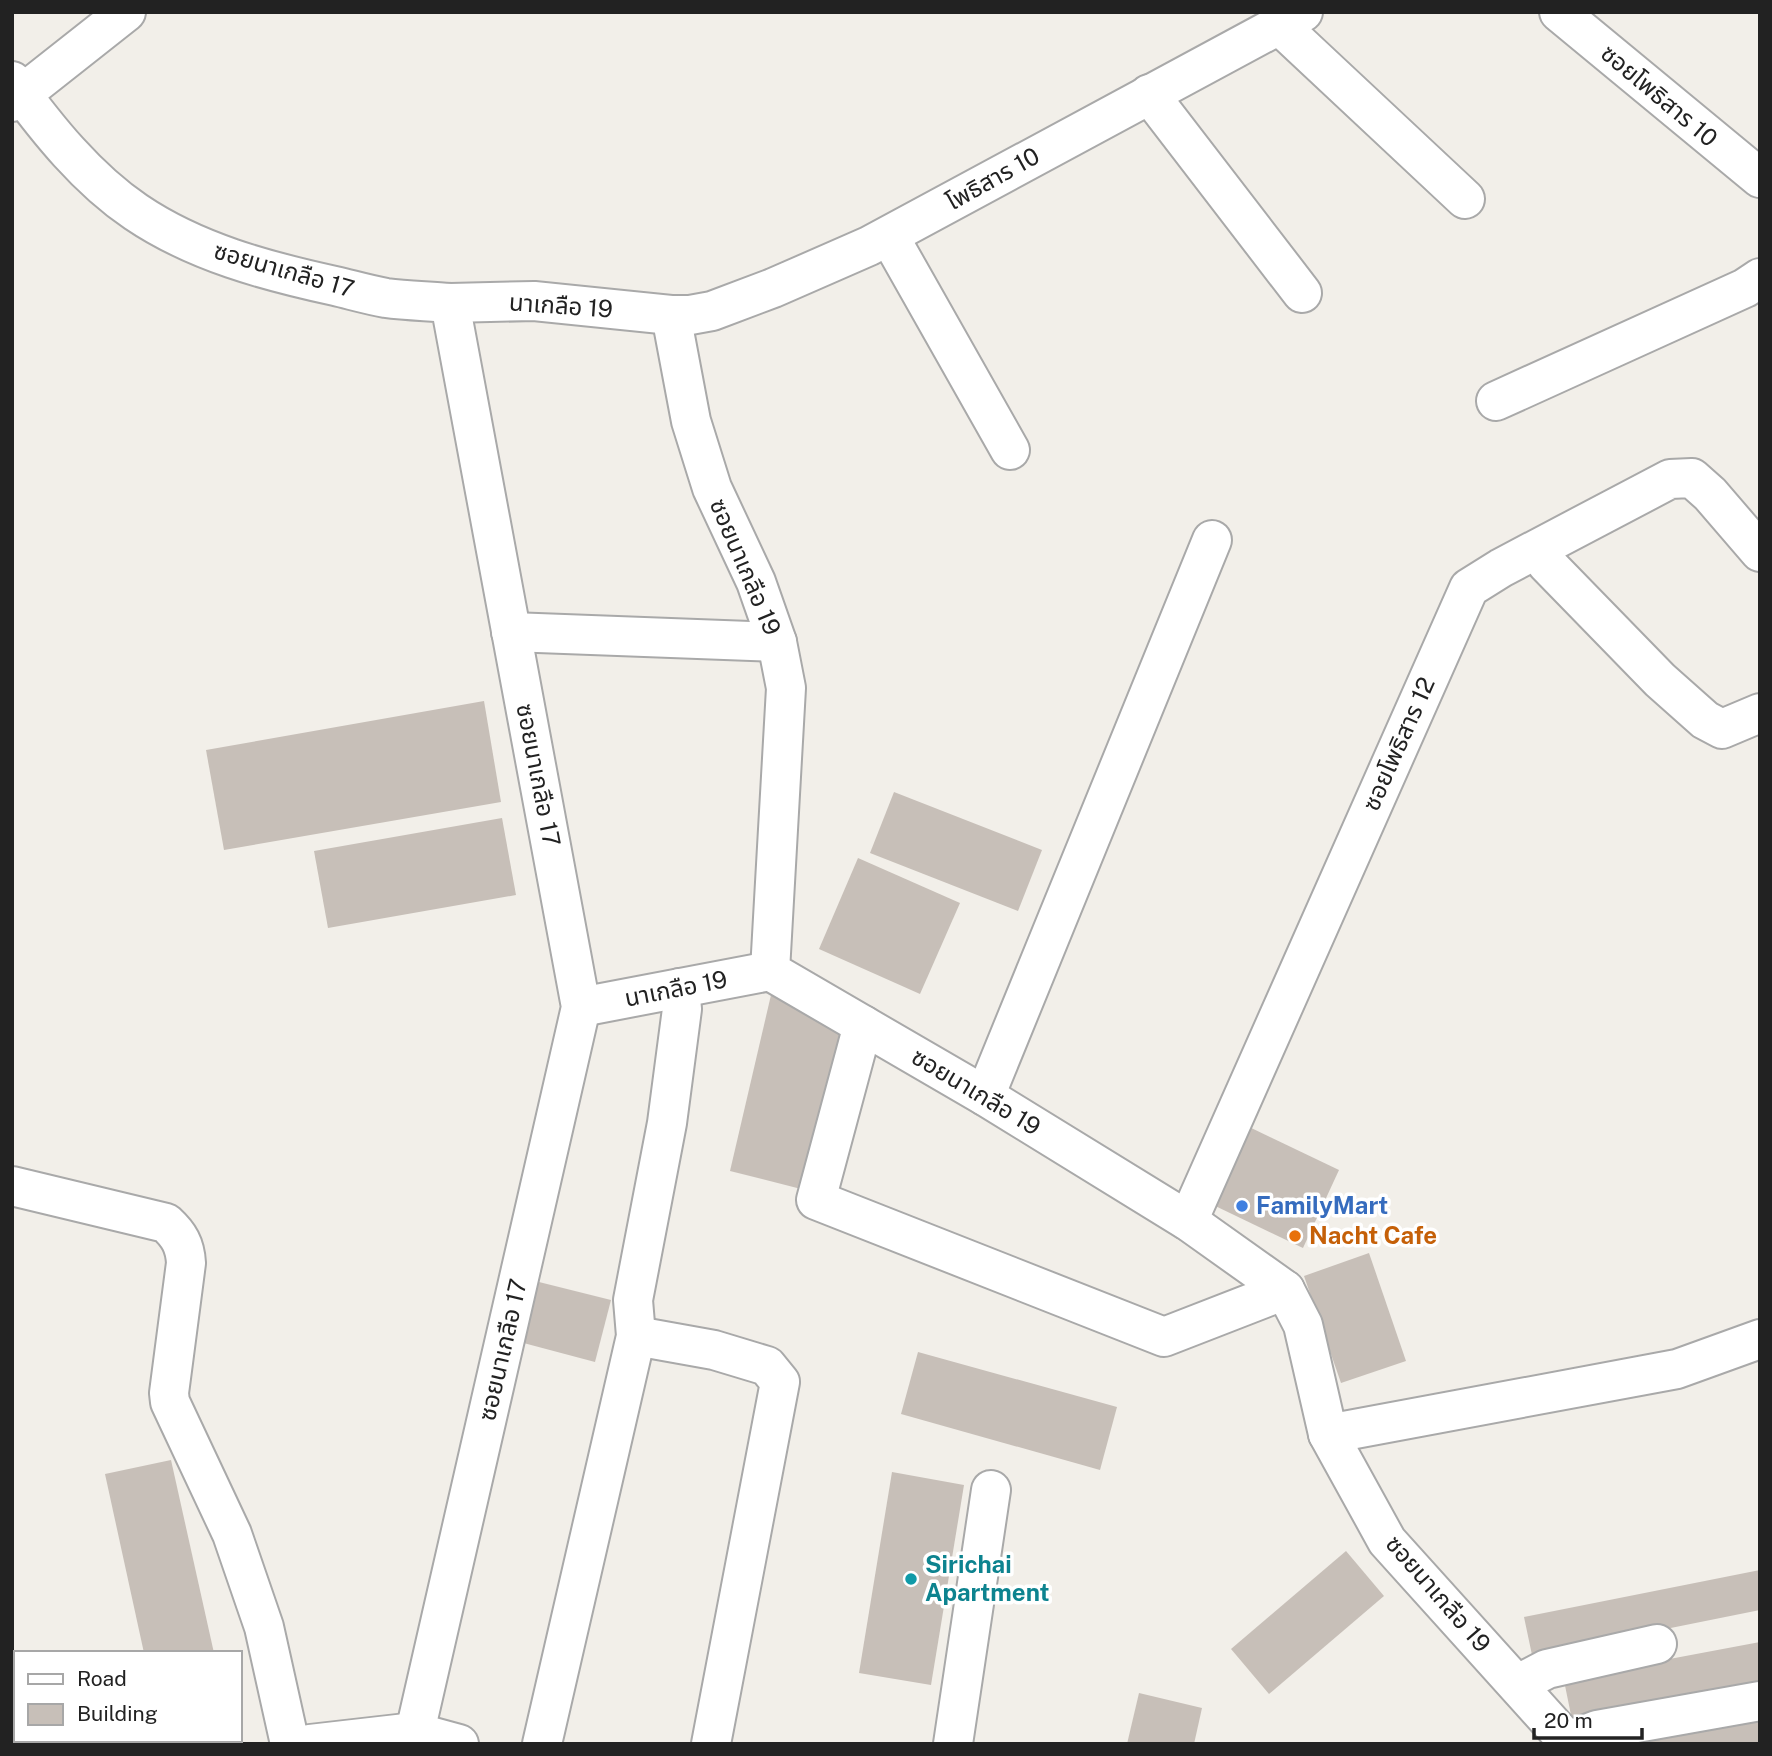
<svg xmlns="http://www.w3.org/2000/svg" width="1772" height="1756" font-family="'Public Sans','Noto Sans Thai',sans-serif">
<rect width="100%" height="100%" fill="#f2efe9"/>
<g fill="#c7bfb8">
<polygon points="484,701 501,802 224,850 206,750"/>
<polygon points="894,792 1042,850 1018,911 870,853"/>
<polygon points="502,818 516,895 328,928 314,851"/>
<polygon points="858,858 960,903 920,994 819,949"/>
<polygon points="771,995 843,1032 805,1190 730,1171"/>
<polygon points="1243,1124 1339,1170 1303,1248 1207,1202"/>
<polygon points="1369,1253 1406,1361 1341,1383 1304,1276"/>
<polygon points="531,1280 611,1300 595,1362 516,1341"/>
<polygon points="918,1352 1117,1407 1100,1470 901,1414"/>
<polygon points="171,1460 214,1653 144,1653 105,1474"/>
<polygon points="892,1472 964,1485 931,1685 859,1673"/>
<polygon points="1346,1551 1384,1596 1269,1694 1231,1649"/>
<polygon points="1760,1570 1760,1610 1621,1638 1627,1667 1760,1642 1760,1684 1572,1720 1558,1651 1532,1655 1524,1617"/>
<polygon points="1139,1693 1202,1708 1194,1744 1127,1744"/>
<polygon points="1760,1717 1760,1744 1629,1744"/>
</g>
<g fill="none" stroke-linecap="round" stroke-linejoin="round">
<g stroke="#a9a9a9" stroke-width="42">
<g id="minor">
<polyline points="1559,12 1760,178"/>
<polyline points="1279,25 1465,199"/>
<path d="M12 81C47 129 87 179 136 212 195 252 266 271 335 286 352 290 369 295 386 298 407 301 429 301 450 303L581 1007 415 1732V1744"/>
<polyline points="1149,94 1302,293"/>
<polyline points="12,102 126,12"/>
<polyline points="889,236 1010,450"/>
<polyline points="450,303 534,301 671,315 690,315 712,311 773,288 869,246 1303,12"/>
<polyline points="671,315 691,421 712,488 756,582 777,642 786,688 770,971 985,1096 1188,1221 1285,1290 1303,1325 1328,1434 1387,1541 1570,1744"/>
<polyline points="1496,401 1745,288 1760,278"/>
<polyline points="1539,549 1547,564 1660,680 1705,720 1722,729 1760,713"/>
<polyline points="511,632 777,642"/>
<polyline points="581,1007 770,971"/>
<polyline points="863,1025 816,1200 1164,1337 1285,1290"/>
<polyline points="985,1096 1212,540"/>
<path d="M12 1186 166 1223C179 1235 185 1245 186 1263L169 1393 170 1402 232 1534 264 1627 290 1744"/>
<polyline points="1188,1221 1469,588 1501,568 1670,479 1692,478 1710,494 1760,552"/>
<polyline points="636,1336 714,1350 767,1366 780,1382 711,1744"/>
<polyline points="1328,1434 1677,1369 1760,1339"/>
<polyline points="1518,1684 1547,1669 1657,1644"/>
<polyline points="1568,1741 1597,1730 1760,1701"/>
<polyline points="310,1744 415,1732 459,1744"/>
<polyline points="542,1744 636,1336 633,1300 667,1123 682,1009 680,988"/>
<polyline points="953,1744 991,1490"/>
</g>
</g>
<use href="#minor" stroke="#fff" stroke-width="38"/>
</g>
<circle fill="#3f7fe0" stroke="#fff" stroke-width="2.5" cx="1242" cy="1206" r="7"/>
<circle fill="#e8710a" stroke="#fff" stroke-width="2.5" cx="1295" cy="1236" r="7"/>
<circle fill="#0f9aa8" stroke="#fff" stroke-width="2.5" cx="911" cy="1579" r="7"/>
<g text-anchor="middle" stroke-width="7" stroke-linejoin="round" paint-order="stroke">
<g font-size="24" fill="#222" stroke="#fff">
<text transform="translate(1659 96) rotate(40)" y="8">ซอยโพธิสาร 10</text>
<text transform="translate(993 179) rotate(-29)" y="8">โพธิสาร 10</text>
<text transform="translate(284 270) rotate(16)" y="8">ซอยนาเกลือ 17</text>
<text transform="translate(561 306) rotate(4)" y="8">นาเกลือ 19</text>
<text transform="translate(745 567) rotate(67)" y="8">ซอยนาเกลือ 19</text>
<text transform="translate(1399 744) rotate(-66)" y="8">ซอยโพธิสาร 12</text>
<text transform="translate(538 775) rotate(79)" y="8">ซอยนาเกลือ 17</text>
<text transform="translate(676 989) rotate(-11)" y="8">นาเกลือ 19</text>
<text transform="translate(976 1092) rotate(31)" y="8">ซอยนาเกลือ 19</text>
<text transform="translate(503 1350) rotate(-77)" y="8">ซอยนาเกลือ 17</text>
<text transform="translate(1438 1594) rotate(49)" y="8">ซอยนาเกลือ 19</text>
</g>
<g font-size="24" font-weight="bold" fill="#366cbe" stroke="#fff" text-anchor="start">
<text x="1256" y="1214">FamilyMart</text>
</g>
<g font-size="24" font-weight="bold" fill="#c56008" stroke="#fff" text-anchor="start">
<text x="1309" y="1244">Nacht Cafe</text>
</g>
<g font-size="24" font-weight="bold" fill="#0d838f" stroke="#fff" text-anchor="start">
<text x="925" y="1573">Sirichai<tspan x="925" dy="28">Apartment</tspan></text>
</g>
</g>
<rect width="1772" height="1756" fill="none" stroke="#222222" stroke-width="28"/>
<rect x="14" y="1651" width="228" height="91" fill="#ffffff" stroke="#a7a7a7" stroke-width="2"/>
<rect x="28" y="1674" width="35" height="10" fill="#ffffff" stroke="#a7a7a7" stroke-width="2"/>
<text x="77" y="1686" font-size="21" fill="#222222">Road</text>
<rect x="28" y="1704" width="35" height="21" fill="#c7bfb8" stroke="#a7a7a7" stroke-width="2"/>
<text x="77" y="1721" font-size="21" fill="#222222">Building</text>
<path d="M1534 1728v10h108v-10" fill="none" stroke="#222222" stroke-width="3.5"/>
<text x="1544" y="1728" font-size="21" fill="#222222" stroke="#ffffff" stroke-width="5" paint-order="stroke">20 m</text>
</svg>
